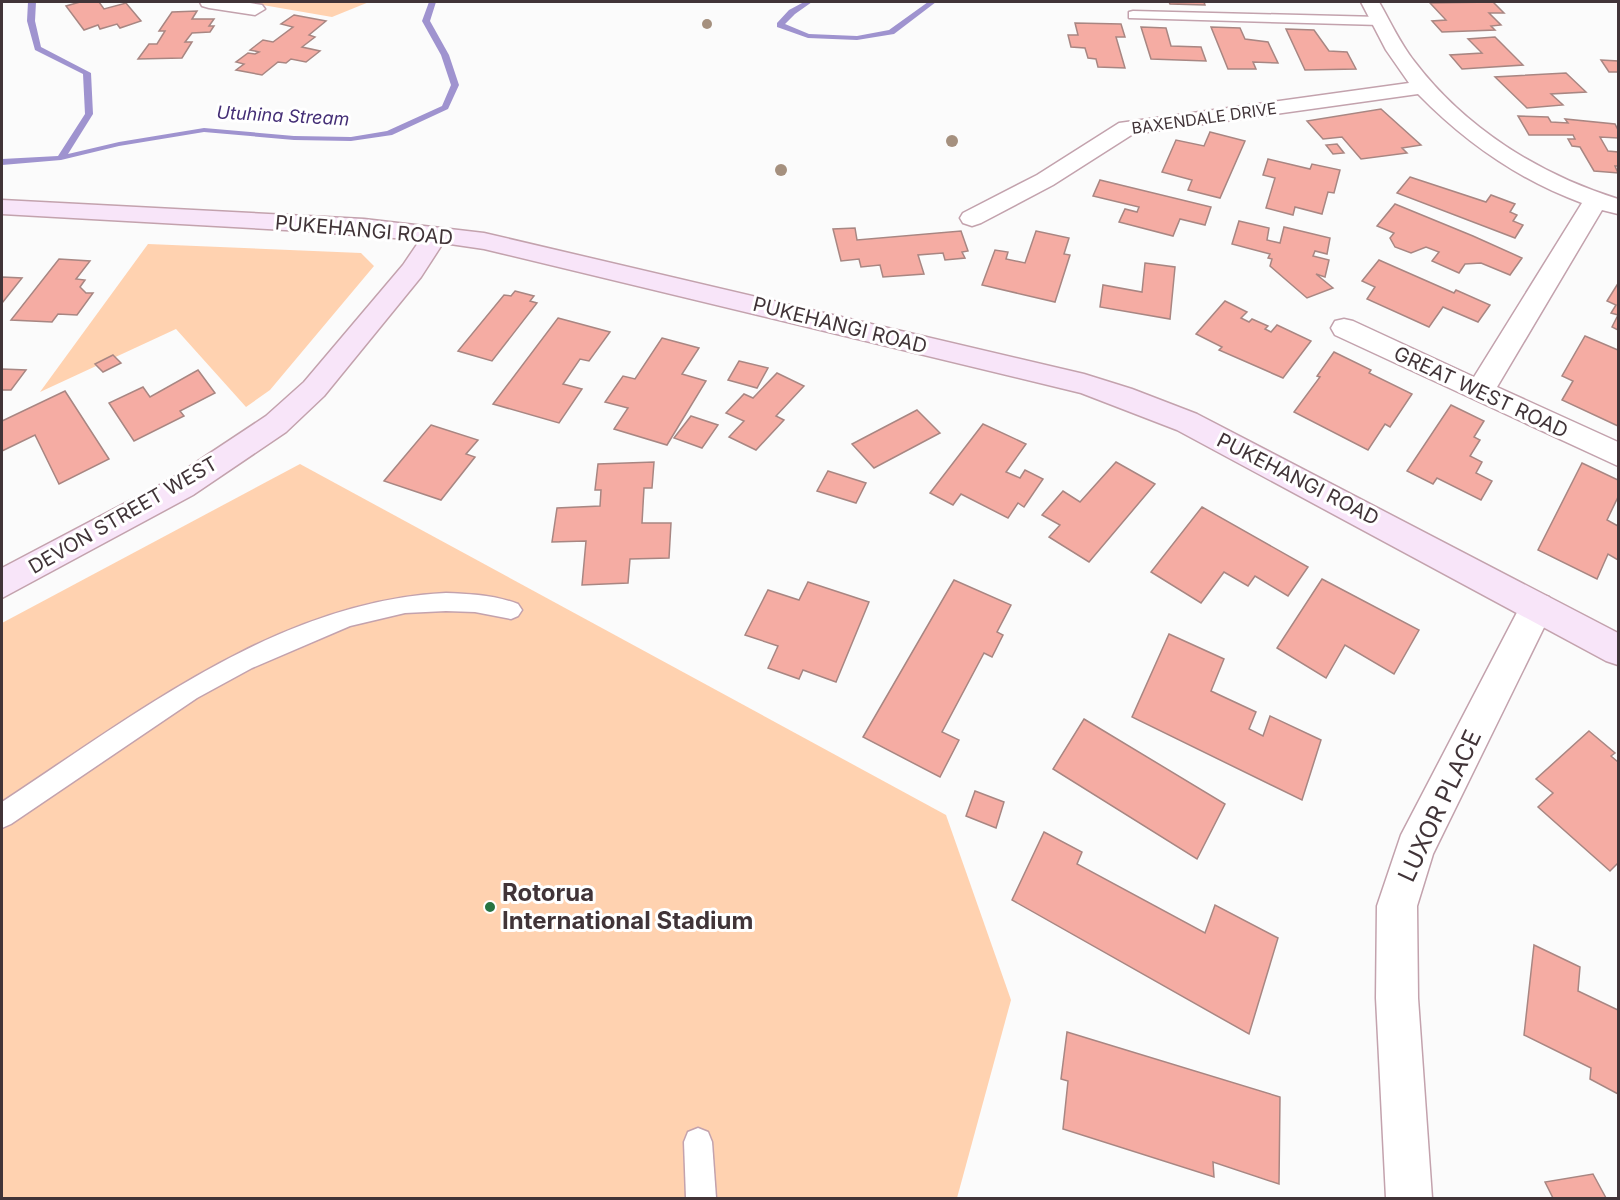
<svg xmlns="http://www.w3.org/2000/svg" width="1620" height="1200" font-family="Inter,sans-serif">
<rect width="100%" height="100%" fill="#fbfbfb"/>
<g fill="#ffd2b0">
<polygon points="245,2 369,2 332,17"/>
<polygon points="148,244 361,253 374,266 270,390 246,407 176,329 40,392"/>
<polygon points="300,464 946,815 1011,1000 957,1198 2,1198 2,623"/>
</g>
<g fill="none" stroke-linecap="round" stroke-linejoin="round">
<g fill="#9f93cf" fill-rule="evenodd">
<polygon points="28,2 36,2 35,21 41,47 91,73 93,114 68,154 119,142 204,128 294,136 351,137 387,131 442,106 451,85 441,55 422,21 429,2 436,2 430,21 449,55 459,85 448,109 392,135 351,141 294,140 204,132 119,146 61,160 2,165 2,159 58,156 85,114 83,74 35,50 27,21"/>
<polygon points="804,2 812,2 795,14 785,24 809,34 857,36 889,30 928,2 936,2 894,34 857,40 808,38 777,27 777,23 789,10"/>
</g>
</g>
<g fill="#f5aca3" stroke="#a88682" stroke-width="1.5">
<polygon points="80,2 99,2 104,9 126,3 141,21 120,28 117,24 100,29 98,25 84,30 66,6"/>
<polygon points="1169,2 1204,2 1205,5 1170,4"/>
<polygon points="1493,2 1504,13 1489,13 1501,25 1491,26 1495,30 1442,32 1432,21 1446,20 1430,3"/>
<polygon points="197,11 192,19 214,19 209,26 214,26 210,32 192,33 185,42 192,42 182,58 138,59 149,44 157,44 165,31 159,31 172,12"/>
<polygon points="294,15 326,21 309,35 315,37 302,47 320,51 306,62 291,59 286,63 278,62 262,75 236,70 244,64 236,62 248,53 255,54 259,52 250,50 263,40 273,42 293,27 281,24"/>
<polygon points="1075,23 1121,24 1125,37 1116,37 1125,68 1098,67 1096,59 1088,58 1085,48 1071,47 1068,35 1078,35"/>
<polygon points="1141,27 1166,28 1171,46 1201,47 1206,61 1151,59"/>
<polygon points="1211,27 1240,28 1245,39 1268,42 1278,63 1253,62 1256,69 1228,69"/>
<polygon points="1286,29 1314,30 1329,51 1347,52 1356,69 1305,70"/>
<polygon points="1495,37 1523,65 1462,69 1450,55 1482,53 1468,39"/>
<polygon points="1601,60 1618,61 1618,72 1609,72"/>
<polygon points="1566,73 1586,92 1551,94 1563,105 1527,108 1495,77"/>
<polygon points="1381,109 1421,145 1402,148 1407,153 1361,159 1342,137 1323,139 1307,121"/>
<polygon points="1518,116 1548,117 1551,122 1568,123 1565,119 1615,124 1618,130 1618,138 1600,137 1608,151 1618,152 1618,166 1615,166 1618,173 1594,171 1580,147 1572,146 1568,139 1575,139 1573,135 1529,135"/>
<polygon points="1210,132 1245,141 1220,198 1188,190 1192,180 1162,172 1176,140 1204,146"/>
<polygon points="1337,144 1344,153 1333,154 1326,145"/>
<polygon points="1268,159 1310,169 1312,164 1340,170 1334,193 1328,192 1322,214 1295,207 1293,215 1266,208 1275,178 1263,175"/>
<polygon points="1410,177 1486,202 1491,195 1515,204 1510,212 1517,215 1513,221 1523,225 1515,238 1397,193"/>
<polygon points="1100,180 1211,207 1205,225 1180,219 1173,236 1119,222 1125,209 1137,212 1139,207 1093,196"/>
<polygon points="1395,204 1473,236 1522,258 1510,275 1481,263 1465,264 1459,273 1432,261 1439,252 1426,247 1411,253 1395,247 1390,238 1394,233 1377,226"/>
<polygon points="1239,221 1269,228 1267,240 1280,243 1284,227 1330,238 1327,254 1315,251 1313,256 1329,260 1325,277 1316,274 1333,288 1307,298 1270,266 1272,259 1268,258 1270,254 1232,244"/>
<polygon points="855,228 857,240 961,231 968,251 962,252 965,258 945,260 943,253 918,255 924,274 883,277 880,265 861,267 859,259 841,261 833,229"/>
<polygon points="1036,231 1069,238 1064,254 1070,255 1055,302 982,285 995,250 1008,252 1006,259 1025,263"/>
<polygon points="59,259 90,261 76,279 85,280 80,287 86,293 93,293 77,315 58,314 52,322 11,320"/>
<polygon points="1379,260 1454,293 1456,290 1490,305 1478,322 1443,307 1429,327 1367,299 1375,287 1362,281"/>
<polygon points="1145,263 1175,267 1170,319 1100,307 1103,285 1142,292"/>
<polygon points="2,277 22,278 2,303"/>
<polygon points="1617,285 1618,286 1618,330 1612,327 1618,315 1611,313 1616,305 1607,301"/>
<polygon points="515,291 534,296 530,301 537,303 492,361 458,351 504,295 511,296"/>
<polygon points="1225,301 1247,312 1241,318 1249,322 1252,319 1268,326 1265,329 1271,332 1277,325 1311,341 1283,378 1219,350 1222,347 1196,334"/>
<polygon points="558,318 610,332 589,361 580,359 563,384 582,389 559,423 493,404"/>
<polygon points="1585,336 1618,350 1618,426 1562,400 1573,381 1562,376"/>
<polygon points="662,338 699,348 682,374 706,381 667,445 614,429 628,408 605,402 623,376 635,379"/>
<polygon points="1334,352 1371,370 1369,373 1412,394 1390,427 1385,424 1368,450 1294,412 1320,377 1317,376"/>
<polygon points="113,355 121,363 103,372 95,364"/>
<polygon points="739,361 768,368 757,388 728,380"/>
<polygon points="2,369 26,370 11,390 2,390"/>
<polygon points="198,370 215,393 180,411 184,416 134,441 109,403 143,387 150,397"/>
<polygon points="777,373 804,386 776,416 784,420 756,450 729,437 744,421 726,413 744,394 753,398"/>
<polygon points="65,391 109,459 59,484 35,435 2,451 2,421"/>
<polygon points="1451,405 1484,421 1474,437 1480,440 1470,456 1482,462 1476,473 1492,481 1481,500 1437,478 1433,484 1407,471"/>
<polygon points="917,410 940,433 874,468 852,444"/>
<polygon points="691,416 718,425 702,448 674,438"/>
<polygon points="983,424 1026,444 1006,472 1020,478 1025,470 1043,479 1024,507 1018,503 1008,518 961,494 953,505 930,493"/>
<polygon points="431,425 478,440 466,454 475,457 441,500 384,481"/>
<polygon points="654,462 652,488 644,488 642,523 671,523 669,558 630,559 628,583 582,585 586,541 552,542 557,508 600,506 601,490 595,490 598,464"/>
<polygon points="1116,462 1155,484 1089,562 1049,537 1060,525 1042,515 1063,491 1080,502"/>
<polygon points="1582,463 1618,480 1618,497 1607,520 1618,526 1618,560 1608,554 1597,579 1538,550"/>
<polygon points="828,471 866,483 856,503 817,491"/>
<polygon points="1202,507 1308,567 1288,596 1255,576 1248,586 1224,572 1201,603 1151,572"/>
<polygon points="1322,579 1419,630 1394,674 1345,645 1326,678 1277,648"/>
<polygon points="954,580 1011,605 997,632 1003,635 992,657 984,653 942,732 959,740 940,777 863,737"/>
<polygon points="808,582 869,602 836,682 803,670 799,679 768,668 778,646 745,635 768,590 799,600"/>
<polygon points="1169,634 1224,659 1211,691 1256,712 1249,729 1263,736 1270,716 1321,740 1302,800 1132,717"/>
<polygon points="1084,719 1225,804 1197,859 1053,769"/>
<polygon points="1589,731 1615,753 1611,756 1618,762 1618,863 1610,871 1538,807 1553,793 1536,779"/>
<polygon points="975,791 1004,802 996,828 966,816"/>
<polygon points="1044,832 1082,852 1077,864 1205,933 1215,905 1278,938 1249,1034 1012,900"/>
<polygon points="1534,945 1580,967 1578,991 1618,1010 1618,1094 1590,1079 1591,1068 1524,1035"/>
<polygon points="1067,1032 1280,1097 1279,1184 1213,1162 1214,1177 1063,1129 1068,1081 1061,1079"/>
<polygon points="1593,1174 1606,1198 1553,1198 1545,1182"/>
</g>
<g fill="none" stroke-linecap="round" stroke-linejoin="round">
<g stroke="#c3a2ad" stroke-width="3">
<g id="service">
<polygon points="1133,11 1380,17 1386,21 1380,25 1129,18 1129,12"/>
<path d="M446 593C470 594 495 595 518 604L522 610 518 616 511 619 475 612 446 611 405 613 350 626 252 668 197 698 11 824 2 828V802C136 714 279 601 446 593Z"/>
<polygon points="698,1128 708,1132 712,1142 716,1198 686,1198 684,1142 688,1132"/>
</g>
</g>
<g stroke="#c3a2ad" stroke-width="3">
<g id="minor">
<polygon points="200,2 244,2 262,5 265,9 255,15 209,8 202,6"/>
<path d="M1361 2H1379C1390 21 1400 43 1414 61 1465 128 1538 174 1618 199V214L1602 210 1497 387 1618 442V466L1335 335 1331 328 1335 321 1344 319 1353 321 1474 377 1582 203C1519 180 1465 142 1418 94L1133 134 1053 185 981 223 972 226 963 223 960 218 963 213 1037 175 1119 123 1409 83 1386 50Z"/>
<polygon points="1537,593 1549,597 1554,607 1433,854 1417,906 1418,998 1432,1198 1386,1198 1376,998 1377,906 1401,835 1525,597"/>
</g>
</g>
<g stroke="#c3a2ad" stroke-width="3">
<polygon id="secondary" points="2,200 364,219 484,233 1084,374 1132,389 1197,414 1618,633 1618,665 1606,661 1177,430 1081,393 484,249 443,243 421,277 324,396 286,432 193,495 2,598 2,568 171,479 266,416 304,382 403,265 420,240 303,231 2,214"/>
</g>
<use href="#service" fill="#fff" fill-rule="evenodd"/>
<use href="#minor" fill="#fff" fill-rule="evenodd"/>
<use href="#secondary" fill="#f8e5f9" fill-rule="evenodd"/>
</g>
<g fill="#a5907e">
<circle cx="707" cy="24" r="5"/>
<circle cx="952" cy="141" r="6"/>
<circle cx="781" cy="170" r="6"/>
</g>
<circle fill="#267342" stroke="#fff" stroke-width="2" cx="490" cy="907" r="6"/>
<g text-anchor="middle" stroke-width="6" stroke-linejoin="round" paint-order="stroke">
<g font-size="16" fill="#413438" stroke="#fff">
<text transform="translate(1204 118) rotate(-8)" y="6">BAXENDALE DRIVE</text>
</g>
<g font-size="18" font-style="italic" fill="#442e76" stroke="#fff">
<text transform="translate(283 116) rotate(3)" y="6">Utuhina Stream</text>
</g>
<g font-size="20" fill="#413438" stroke="#fff">
<text transform="translate(364 230) rotate(5)" y="7">PUKEHANGI ROAD</text>
<text transform="translate(840 325) rotate(14)" y="7">PUKEHANGI ROAD</text>
<text transform="translate(1481 392) rotate(25)" y="7">GREAT WEST ROAD</text>
<text transform="translate(1298 479) rotate(27)" y="7">PUKEHANGI ROAD</text>
<text transform="translate(123 515) rotate(-30)" y="7">DEVON STREET WEST</text>
</g>
<g font-size="24" fill="#413438" stroke="#fff">
<text transform="translate(1440 806) rotate(-65)" y="8">LUXOR PLACE</text>
</g>
<g font-size="24" font-weight="bold" fill="#413438" stroke="#fff" text-anchor="start">
<text x="502" y="901">Rotorua<tspan x="502" dy="28">International Stadium</tspan></text>
</g>
</g>
<rect width="1620" height="1200" fill="none" stroke="#413438" stroke-width="6"/>
</svg>
